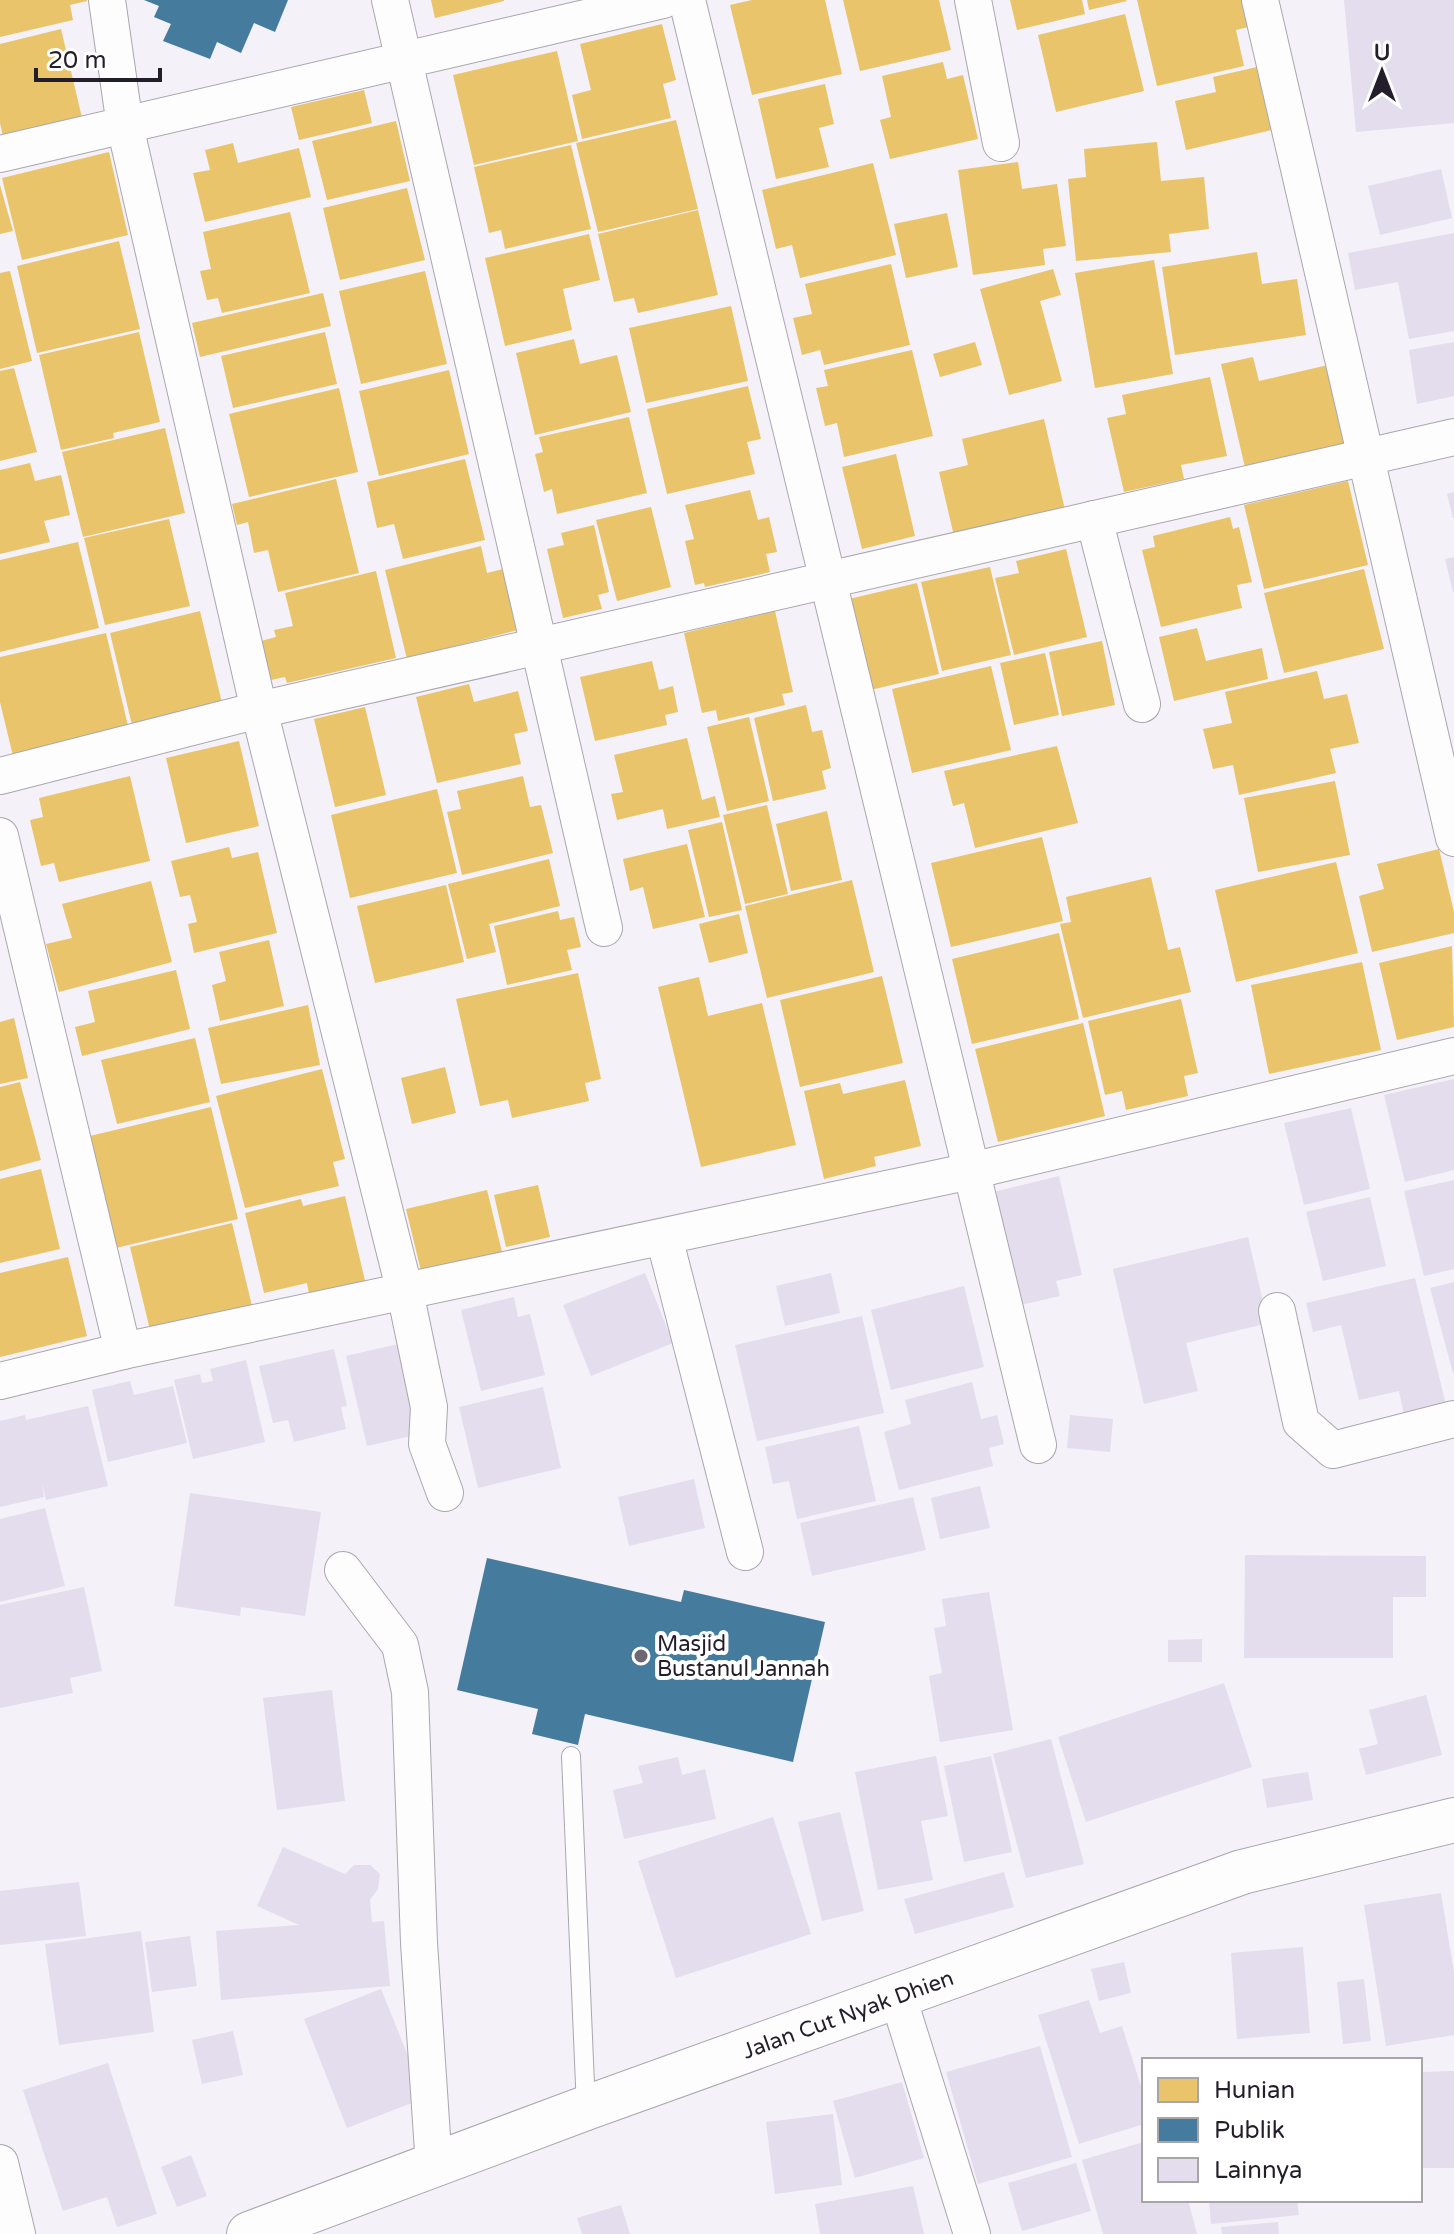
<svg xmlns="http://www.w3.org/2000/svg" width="1454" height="2234" font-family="'Varela Round',sans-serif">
<rect width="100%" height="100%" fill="#f4f1f8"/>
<g fill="#e9c46a">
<polygon points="0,0 87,0 87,1 70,5 73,20 0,37"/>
<polygon points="431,0 504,0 504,1 435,18"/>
<polygon points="752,0 825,0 842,74 752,95 730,5"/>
<polygon points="843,0 939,0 951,50 860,71"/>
<polygon points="1010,0 1082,0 1085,14 1017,30"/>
<polygon points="1087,0 1126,0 1127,1 1089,10"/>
<polygon points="1137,0 1251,0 1257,25 1236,30 1244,66 1157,86"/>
<polygon points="1125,14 1144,91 1056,112 1038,35"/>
<polygon points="662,24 676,80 663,84 671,118 582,139 572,95 591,90 580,44"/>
<polygon points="61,29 83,122 4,141 0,123 0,44"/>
<polygon points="557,51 578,141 474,165 453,75"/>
<polygon points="943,62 947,79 963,75 978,139 890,159 880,120 891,117 882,76"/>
<polygon points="1270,64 1285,127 1186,150 1175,101 1216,92 1213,77"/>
<polygon points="825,84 834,124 819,128 829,167 776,179 758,99"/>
<polygon points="364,90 372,123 299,140 291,107"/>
<polygon points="676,120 698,209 598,232 576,143"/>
<polygon points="396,121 410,181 327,200 312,141"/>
<polygon points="1157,142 1161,181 1204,177 1209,229 1169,234 1171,252 1076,261 1068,179 1086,177 1084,149"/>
<polygon points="233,143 238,163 299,148 311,197 205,222 193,173 210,170 205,150"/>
<polygon points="571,145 591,229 505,249 501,230 489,233 474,167"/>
<polygon points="109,152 128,235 22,260 2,178"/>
<polygon points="1018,162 1022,189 1057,184 1066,246 1043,249 1045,265 973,275 958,170"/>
<polygon points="873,163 896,255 800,278 792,245 776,249 762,190"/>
<polygon points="0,185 13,231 0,234"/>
<polygon points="407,188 425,260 340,280 323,208"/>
<polygon points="698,210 718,295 638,313 634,298 614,302 598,234"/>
<polygon points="290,212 310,293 222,313 218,298 207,300 200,271 211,269 203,232"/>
<polygon points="947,213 958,267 906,278 894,224"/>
<polygon points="589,234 600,280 563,289 572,330 505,346 485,258"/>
<polygon points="119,241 140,329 37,353 17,266"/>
<polygon points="1257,252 1262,284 1297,279 1306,335 1175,355 1162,267"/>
<polygon points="1154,260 1173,374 1095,388 1075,273"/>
<polygon points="891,264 910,345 824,365 820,350 802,355 793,318 812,314 805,284"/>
<polygon points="1053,269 1061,295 1040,301 1062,381 1009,395 980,289"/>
<polygon points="10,271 32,361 0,369 0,273"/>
<polygon points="425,271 447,364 361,384 339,291"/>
<polygon points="323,293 331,326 200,357 192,323"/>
<polygon points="731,306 748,381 646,403 629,328"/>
<polygon points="139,332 160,422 113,433 114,438 61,450 39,355"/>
<polygon points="325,332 337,384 233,408 221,356"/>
<polygon points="574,339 580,364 617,355 631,412 535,435 516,353"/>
<polygon points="975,342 982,365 940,377 933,354"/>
<polygon points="912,350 933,436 844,457 837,423 825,426 816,388 828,386 824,370"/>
<polygon points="1253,357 1259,381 1328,365 1347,448 1246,472 1221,364"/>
<polygon points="14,368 37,452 0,461 0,371"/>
<polygon points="449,370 469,454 379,476 359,391"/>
<polygon points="1210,377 1227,456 1181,465 1184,479 1124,492 1107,418 1126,414 1122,395"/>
<polygon points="748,386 761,439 747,442 755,474 667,494 647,409"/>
<polygon points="339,388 358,472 249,497 229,414"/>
<polygon points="629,417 647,493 557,514 552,489 544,492 535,454 543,452 539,437"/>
<polygon points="1044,419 1065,510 954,536 939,472 968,465 962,439"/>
<polygon points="165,428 185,513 83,537 62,452"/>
<polygon points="896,454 915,536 862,549 842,467"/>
<polygon points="465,459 485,540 403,559 394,524 377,528 367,482"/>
<polygon points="30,463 35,481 61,475 70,515 44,521 50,542 0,554 0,470"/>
<polygon points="336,479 359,573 278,592 268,550 254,553 248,522 237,525 232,504"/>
<polygon points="1348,481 1368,565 1264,589 1244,505"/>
<polygon points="750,490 758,520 769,517 777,552 766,554 770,572 705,587 704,583 695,585 685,541 694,539 685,505"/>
<polygon points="651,507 671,587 617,601 596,520"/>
<polygon points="1230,517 1233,529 1239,527 1252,582 1237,585 1242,608 1161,627 1142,550 1155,547 1153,536"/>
<polygon points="169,519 190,606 105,625 84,538"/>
<polygon points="594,525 609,592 598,595 602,609 563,618 547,549 564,545 561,533"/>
<polygon points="78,542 99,628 0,652 0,560"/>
<polygon points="481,546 487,573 503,569 518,630 407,659 385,570"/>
<polygon points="1066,549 1087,637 1014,655 995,578 1019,573 1016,561"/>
<polygon points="990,567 1011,655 942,671 921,582"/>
<polygon points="1364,569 1384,649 1284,673 1264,593"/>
<polygon points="376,571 396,658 287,683 285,677 271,680 261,641 276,637 274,630 293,626 285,593"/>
<polygon points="917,583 939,674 870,690 849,599"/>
<polygon points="200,611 222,703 132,725 110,633"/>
<polygon points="775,611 793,692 782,694 785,705 718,721 716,710 702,713 684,633"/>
<polygon points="1197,628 1206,661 1262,648 1268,679 1174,701 1159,637"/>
<polygon points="106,633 129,730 13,756 0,702 0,657"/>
<polygon points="1102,641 1115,705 1062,716 1049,652"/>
<polygon points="1045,653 1059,715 1014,725 1000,663"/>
<polygon points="652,661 659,690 673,686 678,712 665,715 667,725 595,741 580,677"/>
<polygon points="991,666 1011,750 912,773 892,689"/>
<polygon points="1317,671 1324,699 1347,694 1359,743 1330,749 1336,773 1239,795 1233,765 1213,769 1203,729 1232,723 1225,692"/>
<polygon points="469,684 474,702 518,691 528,731 514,734 521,764 437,783 416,697"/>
<polygon points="806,705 812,732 822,730 831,768 822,771 826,789 773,801 754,718"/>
<polygon points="365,707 386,795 335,807 314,719"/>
<polygon points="749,717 769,801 727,811 707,727"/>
<polygon points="687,738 702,800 715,796 720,817 667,829 663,809 617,820 611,794 623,792 614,755"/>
<polygon points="239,741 259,826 186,843 166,758"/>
<polygon points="1057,746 1078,823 975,848 964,803 953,806 944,771"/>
<polygon points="130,776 150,861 59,882 54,863 41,866 30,820 43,817 39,798"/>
<polygon points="523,776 530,807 541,805 553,853 462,875 447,812 461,809 457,791"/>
<polygon points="1335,781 1350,855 1258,872 1244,798"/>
<polygon points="437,789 457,873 350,898 331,815"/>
<polygon points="767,805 788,894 745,904 723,815"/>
<polygon points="827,811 842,880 791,891 776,824"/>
<polygon points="722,822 742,910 709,917 688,830"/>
<polygon points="1042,837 1063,921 951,947 931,863"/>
<polygon points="687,844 705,917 653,929 643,887 630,891 623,859"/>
<polygon points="229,847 232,858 258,852 277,933 194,953 188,924 197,922 190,895 180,897 171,861"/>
<polygon points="1439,849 1454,912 1454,933 1372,952 1359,896 1384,889 1377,864"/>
<polygon points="549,859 560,906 489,924 496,952 467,959 448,884"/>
<polygon points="1336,862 1358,953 1236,982 1215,890"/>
<polygon points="1151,877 1168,950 1180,947 1191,992 1083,1018 1060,924 1071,922 1066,897"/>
<polygon points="852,880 874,972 767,998 745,906"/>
<polygon points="151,881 172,962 59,992 46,944 72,938 62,904"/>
<polygon points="446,885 464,962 375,983 357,906"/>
<polygon points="558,911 560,920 574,917 581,947 567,950 572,970 507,985 494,926"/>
<polygon points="739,914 748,953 709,963 699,924"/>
<polygon points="1059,933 1079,1019 972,1044 952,959"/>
<polygon points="269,940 284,1006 220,1021 212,985 226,981 219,952"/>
<polygon points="1452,946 1454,1027 1397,1040 1379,963"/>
<polygon points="1362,962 1381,1050 1269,1074 1251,985"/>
<polygon points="176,970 190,1029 82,1056 75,1027 95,1022 88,991"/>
<polygon points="578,973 601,1079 585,1083 589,1101 512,1118 508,1100 480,1106 456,999"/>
<polygon points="882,976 903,1063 800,1087 780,1000"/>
<polygon points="699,977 708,1016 762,1003 796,1145 701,1167 658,987"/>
<polygon points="1181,999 1198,1073 1184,1076 1188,1096 1126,1110 1122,1091 1105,1095 1088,1021"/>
<polygon points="308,1005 320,1065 221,1084 208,1028"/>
<polygon points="14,1018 28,1078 0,1084 0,1022"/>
<polygon points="1083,1023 1105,1116 998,1142 975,1049"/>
<polygon points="195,1038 210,1102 117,1124 101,1060"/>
<polygon points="445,1067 456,1113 412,1124 401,1078"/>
<polygon points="322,1069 345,1159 333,1162 339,1186 245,1208 216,1096"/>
<polygon points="905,1080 921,1146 874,1157 876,1166 824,1179 804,1091 840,1083 843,1094"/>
<polygon points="20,1082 41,1160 0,1171 0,1087"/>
<polygon points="211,1107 238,1219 116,1248 90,1136"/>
<polygon points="41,1169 60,1249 0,1263 0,1179"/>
<polygon points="538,1185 550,1237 506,1247 494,1195"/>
<polygon points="487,1190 502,1252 421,1271 406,1209"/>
<polygon points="345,1196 366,1285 310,1299 307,1283 264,1293 245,1213 301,1199 303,1206"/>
<polygon points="232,1223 253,1310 151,1334 130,1247"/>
<polygon points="68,1257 87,1336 0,1357 0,1273"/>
</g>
<g fill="#457b9d">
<polygon points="144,0 288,0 275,32 254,23 241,53 217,42 210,59 163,41 171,24 154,17 159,6"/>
<polygon points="487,1558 681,1602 684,1590 825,1622 793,1762 585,1714 578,1745 532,1734 538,1709 457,1690"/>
</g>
<g fill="#e4dded">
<polygon points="1344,0 1454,0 1454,123 1356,132"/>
<polygon points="1441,169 1452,218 1380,235 1368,186"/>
<polygon points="1454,233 1454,331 1409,339 1398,282 1355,290 1348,253"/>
<polygon points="1454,342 1454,396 1417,404 1409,350"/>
<polygon points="1454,492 1454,518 1453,518 1447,494"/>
<polygon points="1454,557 1454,592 1453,592 1445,559"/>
<polygon points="1454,1079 1454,1170 1405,1182 1384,1095"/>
<polygon points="1351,1108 1370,1189 1304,1205 1284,1123"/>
<polygon points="1059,1176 1082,1275 1056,1281 1060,1296 1016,1306 989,1193"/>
<polygon points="1454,1180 1454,1269 1424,1276 1404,1191"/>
<polygon points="1370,1197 1386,1266 1323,1281 1306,1212"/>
<polygon points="1248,1237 1268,1323 1186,1343 1198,1391 1144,1404 1113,1269"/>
<polygon points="645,1273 673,1343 591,1376 563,1305"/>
<polygon points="831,1273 840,1313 785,1326 776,1286"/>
<polygon points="1415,1278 1446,1405 1404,1415 1399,1391 1359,1400 1341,1325 1313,1332 1306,1303"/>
<polygon points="1454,1282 1454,1373 1453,1373 1430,1288"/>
<polygon points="964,1286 984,1367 891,1390 871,1310"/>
<polygon points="514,1297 518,1317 530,1314 545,1375 481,1391 461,1310"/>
<polygon points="862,1316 884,1413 757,1441 735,1345"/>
<polygon points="398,1344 420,1434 367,1446 346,1356"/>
<polygon points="334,1349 347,1406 341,1407 346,1429 294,1442 288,1420 273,1423 259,1366"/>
<polygon points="246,1360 265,1442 193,1459 174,1380 200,1374 202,1383 213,1381 210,1369"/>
<polygon points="130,1381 134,1395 173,1386 187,1443 108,1462 92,1390"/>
<polygon points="972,1382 981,1419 997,1415 1004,1444 989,1448 993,1466 899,1490 884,1432 911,1424 905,1400"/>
<polygon points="543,1387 561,1468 478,1488 459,1407"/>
<polygon points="88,1406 108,1486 46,1500 42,1483 44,1497 0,1507 0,1421 25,1415 26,1420"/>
<polygon points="1070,1415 1113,1419 1110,1452 1067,1448"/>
<polygon points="859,1426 876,1501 797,1519 789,1481 773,1484 765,1447"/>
<polygon points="694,1479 705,1528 629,1546 618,1497"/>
<polygon points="980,1486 990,1528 940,1539 931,1498"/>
<polygon points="190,1493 321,1512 305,1616 241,1607 240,1616 174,1606"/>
<polygon points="913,1497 926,1550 812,1576 800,1523"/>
<polygon points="45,1508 65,1586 0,1602 0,1519"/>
<polygon points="1245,1555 1426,1556 1426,1597 1393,1597 1393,1658 1244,1658"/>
<polygon points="84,1587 102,1671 70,1678 73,1693 0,1708 0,1605"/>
<polygon points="989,1592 1013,1730 940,1742 929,1676 942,1673 934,1628 946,1626 942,1599"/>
<polygon points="1202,1639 1202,1662 1168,1662 1168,1640"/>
<polygon points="1224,1683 1252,1767 1086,1822 1058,1737"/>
<polygon points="332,1690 345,1801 277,1810 263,1698"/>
<polygon points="1426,1695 1442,1755 1366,1775 1359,1749 1378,1744 1369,1710"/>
<polygon points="1051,1739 1084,1864 1026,1878 993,1754"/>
<polygon points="936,1756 948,1816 921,1821 933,1880 878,1890 855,1772"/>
<polygon points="991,1756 1012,1852 964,1862 944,1766"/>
<polygon points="678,1757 682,1775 705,1769 716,1819 624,1839 613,1790 643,1783 638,1766"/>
<polygon points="1308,1772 1313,1800 1267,1808 1262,1779"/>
<polygon points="840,1812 864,1911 822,1921 798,1822"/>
<polygon points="773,1817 811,1934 676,1978 638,1861"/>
<polygon points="283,1847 345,1874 354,1865 370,1865 380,1874 378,1889 370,1900 372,1922 384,1921 390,1986 221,2000 216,1931 299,1925 257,1906"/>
<polygon points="1004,1872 1014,1907 915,1934 904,1899"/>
<polygon points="79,1882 86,1936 0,1945 0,1891"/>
<polygon points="1441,1893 1454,1973 1454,2035 1386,2046 1364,1905"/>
<polygon points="141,1931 154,2032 59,2045 45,1944"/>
<polygon points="190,1936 197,1986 152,1992 145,1942"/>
<polygon points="1303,1947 1310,2033 1237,2039 1231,1953"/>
<polygon points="1124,1962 1131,1993 1099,2001 1091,1969"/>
<polygon points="1364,1979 1371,2041 1343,2044 1337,1982"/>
<polygon points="381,1989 425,2098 347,2128 304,2019"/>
<polygon points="1089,2000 1100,2033 1122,2026 1144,2096 1144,2124 1079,2144 1038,2015"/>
<polygon points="233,2031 243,2075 202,2084 192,2040"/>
<polygon points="1040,2046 1072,2157 978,2184 946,2072"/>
<polygon points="108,2063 157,2214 117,2227 107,2197 63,2211 23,2090"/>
<polygon points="1454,2071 1454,2168 1420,2168 1420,2072"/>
<polygon points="902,2082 924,2158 855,2178 833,2101"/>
<polygon points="833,2114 842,2185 775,2194 766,2122"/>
<polygon points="1144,2142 1144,2200 1188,2200 1197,2234 1103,2234 1082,2160"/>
<polygon points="191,2155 207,2196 177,2207 161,2167"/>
<polygon points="1076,2163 1091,2211 1022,2231 1008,2183"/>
<polygon points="913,2186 924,2234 820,2234 815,2204"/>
<polygon points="1209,2200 1297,2200 1299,2215 1211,2224"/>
<polygon points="621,2205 630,2234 582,2234 577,2218"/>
<polygon points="1278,2222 1279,2234 1222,2234 1221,2227"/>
</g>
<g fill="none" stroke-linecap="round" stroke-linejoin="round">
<g stroke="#aaa6af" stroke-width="20">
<polyline id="lane" points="571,1756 586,2108"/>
</g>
<g stroke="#aaa6af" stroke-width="38">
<g id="street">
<polyline points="107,0 125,126 259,710 405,1292 429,1407 427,1444 445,1493"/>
<polyline points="390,0 604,928"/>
<polyline points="687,0 1038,1445"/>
<polyline points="973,0 1001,143"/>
<polyline points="1260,0 1454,838"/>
<polyline points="0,154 663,0"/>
<polyline points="1094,519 1142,704"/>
<polyline points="0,776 259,710 1454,437"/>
<polyline points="0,836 123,1351"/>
<polyline points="664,1237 745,1552"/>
<polyline points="1277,1311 1301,1422 1333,1450 1454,1419"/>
<polyline points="0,1381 123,1351 971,1171 1454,1056"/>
<polyline points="343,1570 400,1645 410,1692 419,1943 434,2166"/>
<polyline points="898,1997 972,2234"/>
<polyline points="0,2163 17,2234"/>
</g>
</g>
<g stroke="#aaa6af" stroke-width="46">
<g id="highway">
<path id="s1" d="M249 2234 586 2108 1242 1872 1454 1820"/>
</g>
</g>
<use href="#lane" stroke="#fdfdfe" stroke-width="18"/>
<use href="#street" stroke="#fdfdfe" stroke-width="36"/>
<use href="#highway" stroke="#fdfdfe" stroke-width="44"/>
</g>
<circle fill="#6d6873" stroke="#fff" stroke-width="3" cx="641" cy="1656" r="8"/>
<g text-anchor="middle" stroke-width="8" stroke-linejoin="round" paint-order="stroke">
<g font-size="22" fill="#241e2b" stroke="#fff" text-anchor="start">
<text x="657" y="1651">Masjid<tspan x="657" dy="25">Bustanul Jannah</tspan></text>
</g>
<g font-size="22" fill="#241e2b" stroke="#fff">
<text dy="8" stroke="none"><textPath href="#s1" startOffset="638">Jalan Cut Nyak Dhien</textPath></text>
</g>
</g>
<rect x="1142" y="2058" width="280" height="144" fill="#ffffff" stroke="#a7a5aa" stroke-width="2"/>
<rect x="1158" y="2078" width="40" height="24" fill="#e9c46a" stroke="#a7a5aa" stroke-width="2"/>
<text x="1214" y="2098" font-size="24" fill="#241e2b">Hunian</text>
<rect x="1158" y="2118" width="40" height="24" fill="#457b9d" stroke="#a7a5aa" stroke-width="2"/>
<text x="1214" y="2138" font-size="24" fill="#241e2b">Publik</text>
<rect x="1158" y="2158" width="40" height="24" fill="#e4dded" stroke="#a7a5aa" stroke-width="2"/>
<text x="1214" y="2178" font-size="24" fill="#241e2b">Lainnya</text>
<g transform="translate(1382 72)" stroke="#ffffff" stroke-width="6" paint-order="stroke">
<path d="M0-6L14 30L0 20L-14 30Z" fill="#241e2b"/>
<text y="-12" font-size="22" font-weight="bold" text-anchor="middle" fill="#241e2b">U</text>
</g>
<path d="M36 68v12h124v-12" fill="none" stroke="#241e2b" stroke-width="4"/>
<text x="48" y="68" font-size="24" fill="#241e2b" stroke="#ffffff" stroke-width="6" paint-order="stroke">20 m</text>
</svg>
